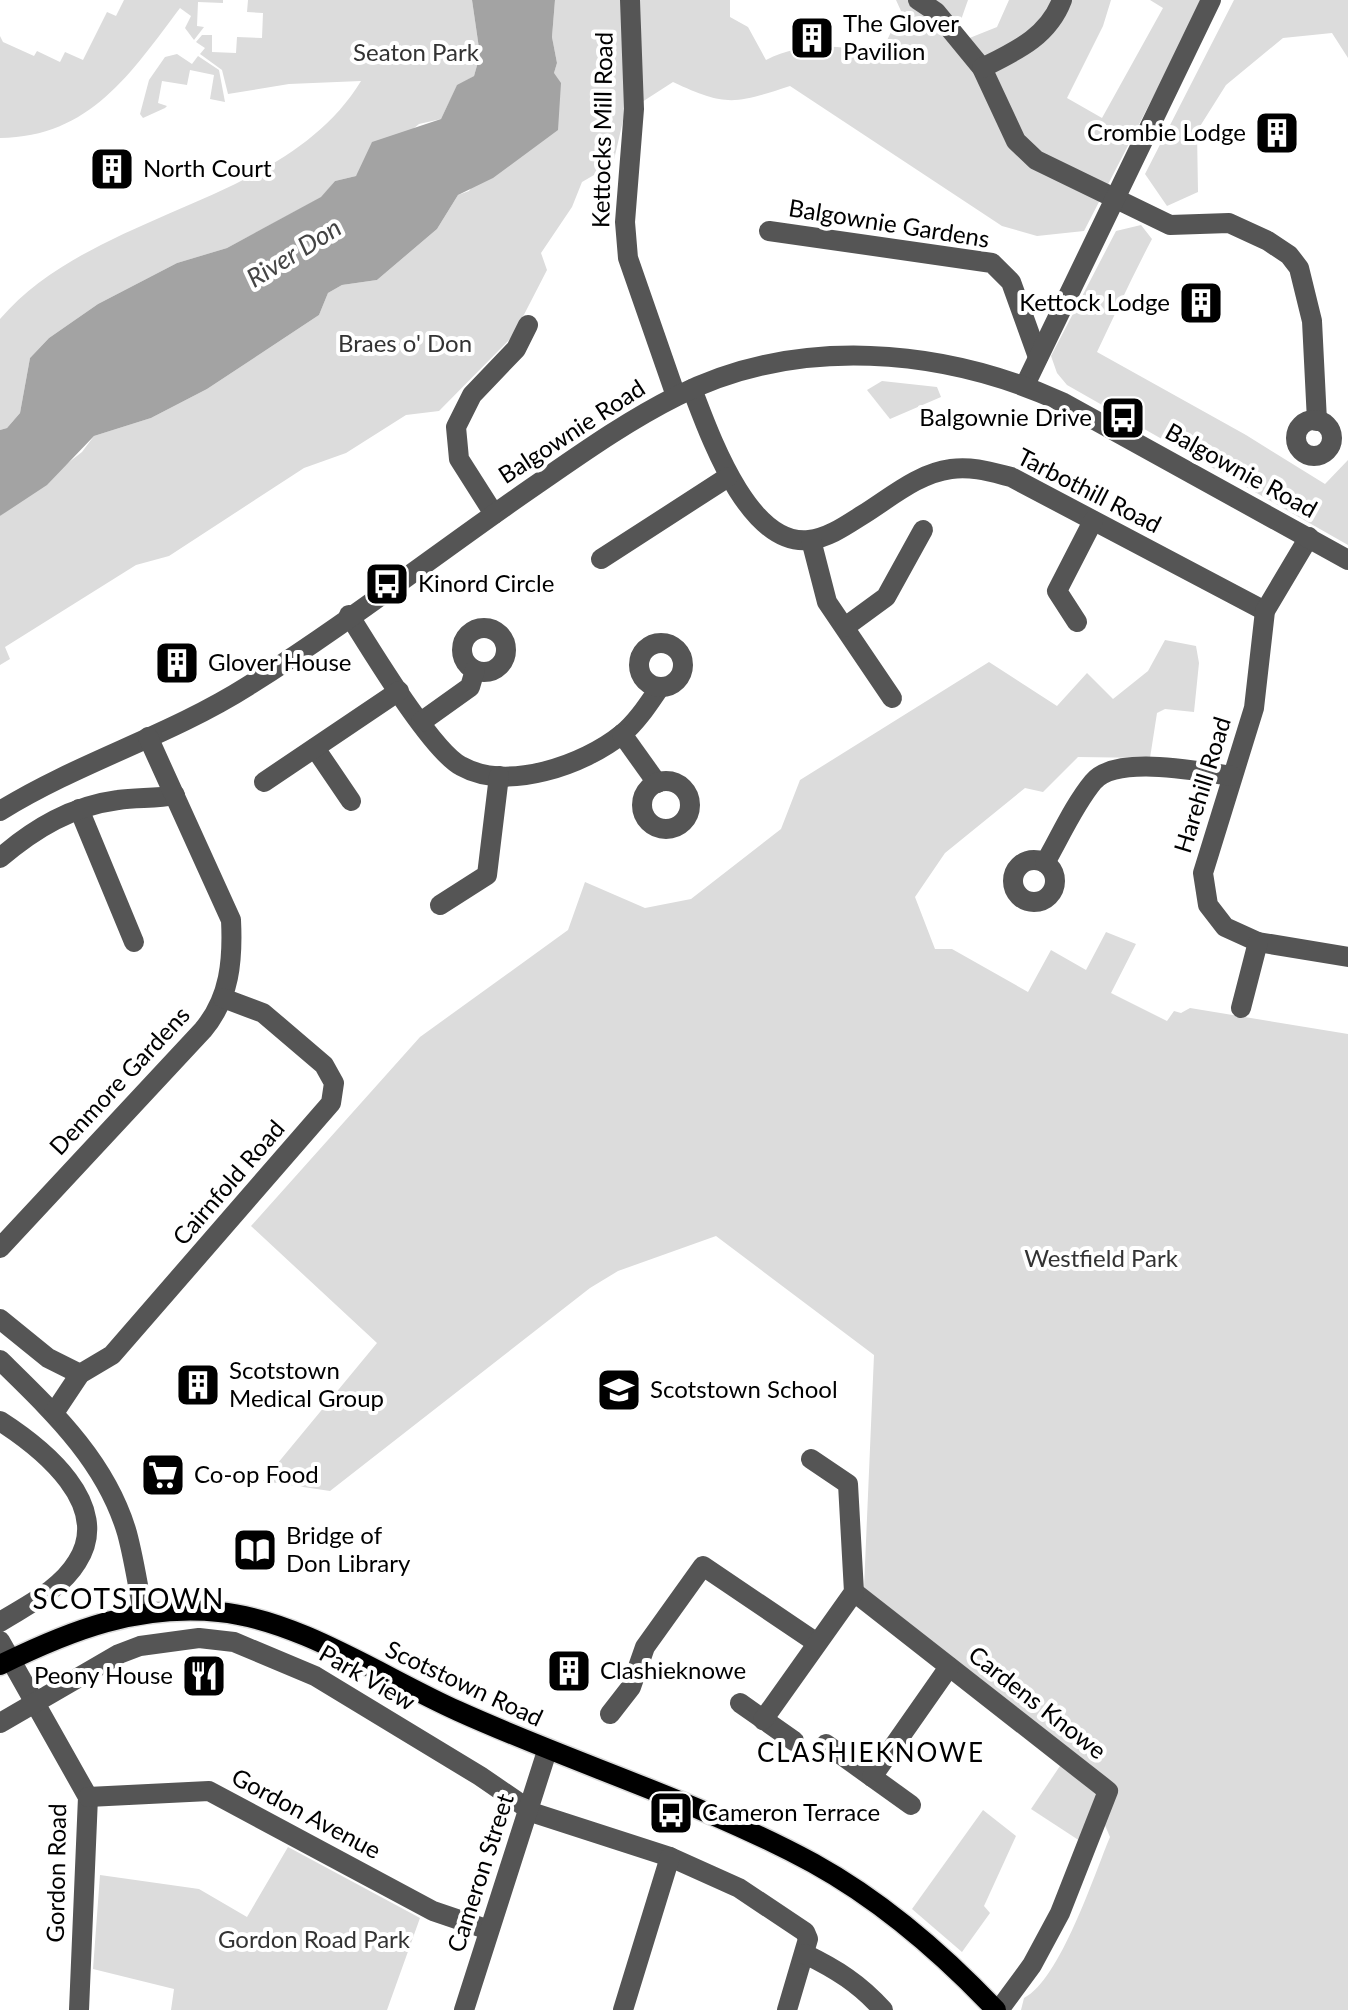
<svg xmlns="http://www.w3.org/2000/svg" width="1348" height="2010" font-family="Lato,sans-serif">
<rect width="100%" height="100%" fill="#fff"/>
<g fill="#dcdcdc">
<path d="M124 0H223V3L198 2 197 26 204 27 194 40 185 28 191 16 180 8C131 73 90 137 0 138V36L3 42 34 56 37 51 60 62 65 52 83 60 107 12 116 16Z"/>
<path d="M248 0H472L480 55 474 76 457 86 441 119 419 124 356 176 335 181 322 197 227 248 177 263 98 304 49 338 30 358 20 413 7 428 0 430V319C96 208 284 207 361 81L289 84 228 94 222 70 200 54 205 48 196 42 202 35H212V52L236 53 237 37 262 38 263 13 247 12Z"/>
<polygon points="555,0 621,0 625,112 613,164 582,182 572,207 541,253 547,270 513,336 439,411 406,415 346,453 304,468 169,556 136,565 5,647 10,659 0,665 0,516 82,452 94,436 151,418 207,389 319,315 328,293 342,285 377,280 437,229 458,195 469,191 554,73 557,63 552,37"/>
<path d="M640 0H730V17L748 27 766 60C804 41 840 45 880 55L901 11 896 0H968L956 34 962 41 997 27 1009 0H1111L1103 26 1067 98 1102 118 1163 8 1150 0H1203L1084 231 1037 236 1002 226 790 86C735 104 726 107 673 82L642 102Z"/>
<polygon points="1234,0 1348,0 1348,58 1332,33 1283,38 1226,85 1197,131 1198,192 1167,206 1145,174"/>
<polygon points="177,54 192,64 198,56 219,70 225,102 210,99 214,75 190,70 187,85 162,81 158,103 167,106 165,108 143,118 140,114 149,80 165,57"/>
<path d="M1141 225 1152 239C1132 277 1115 314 1097 352L1246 435 1325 484 1348 460V545L1067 385 1057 373 1051 356 1116 231Z"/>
<polygon points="882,381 937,387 941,397 890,419 867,390"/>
<path d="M1165 640 1196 646 1199 663 1194 712 1165 709 1157 713 1150 758 1078 757 1043 792 1025 788 945 853 915 897 935 949H952L1028 992 1051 950 1086 970 1106 932 1136 944 1111 993 1167 1021 1174 1011 1181 1013 1190 1008 1348 1034V2010H1021L1024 1998C1060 1980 1094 1875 1110 1837L1104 1823 1117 1789 864 1588 874 1355 716 1236 618 1271 590 1288 330 1491 263 1481 377 1343 251 1226 420 1037 568 930 585 882 645 908 691 899 781 829 800 780 989 662 1057 706 1087 673 1113 699 1148 671Z"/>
<polygon points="1062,1763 1099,1791 1080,1841 1031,1809"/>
<polygon points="983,1810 1016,1836 984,1906 990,1913 962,1952 912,1909"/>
<polygon points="288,1847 420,1918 387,2010 171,2010 174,1989 93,1969 100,1875 199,1889 247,1917"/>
</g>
<polygon fill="#a3a3a3" points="472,0 555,0 552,37 557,63 554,73 561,83 558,130 493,178 458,195 437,229 377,280 342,285 328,293 319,315 207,389 151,418 94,436 47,485 0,516 0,430 7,428 20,413 30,358 49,338 98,304 177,263 227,248 321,197 335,181 356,176 372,142 441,119 457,85 474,76 480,55"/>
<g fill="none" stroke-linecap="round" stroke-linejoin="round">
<g stroke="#dbdbdb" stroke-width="23">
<path id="major" d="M0 1665C71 1630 138 1604 219 1612 300 1620 384 1678 458 1711 575 1764 700 1802 813 1863 882 1901 942 1953 996 2010"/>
</g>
<g stroke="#555" stroke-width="20">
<polyline points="630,0 634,109 625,222 628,258 676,396"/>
<polyline points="918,0 936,12 982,68 1016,141 1036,160 1170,225 1229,223 1268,241 1289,255 1299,268 1312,321 1317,421"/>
<path d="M982 68C1016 51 1048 37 1062 0"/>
<polyline points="769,231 992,263 1011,282 1038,357"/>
<polyline points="1025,385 1211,0"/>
<path d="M692 389C709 433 748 547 809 540 829 538 848 524 864 514 891 497 919 473 951 469 972 466 991 472 1011 477L1265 611"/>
<circle cx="1314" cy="438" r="18"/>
<polyline points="494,514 459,459 456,427 472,395 516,349 528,325"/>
<polyline points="1309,537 1265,611 1254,708 1203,873 1208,905 1225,927 1258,942 1348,957"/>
<polyline points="811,540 827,602 892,698"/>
<polyline points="601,559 728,477"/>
<path d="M349 615C370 648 431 750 461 766 507 792 584 765 622 734 637 722 649 703 660 687"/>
<polyline points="1077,622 1057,591 1093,521"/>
<polyline points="845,627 886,597 923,530"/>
<circle cx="484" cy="650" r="22"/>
<circle cx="661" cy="665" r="22"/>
<polyline points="421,722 470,687 475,670"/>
<polyline points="622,734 657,783"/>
<polyline points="315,748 351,801"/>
<circle cx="666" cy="805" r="24"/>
<polyline points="264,782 399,691"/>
<polyline points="79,809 134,942"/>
<path d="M0 811C79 762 169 736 248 686 344 626 436 554 530 489 578 456 625 422 677 396 798 335 943 348 1062 402L1348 560"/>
<path d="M0 858C35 828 72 806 118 800 137 797 156 799 175 795"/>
<circle cx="1034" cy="881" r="21"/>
<path d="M1045 863C1060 837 1074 805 1093 782 1116 754 1199 772 1232 776"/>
<polyline points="440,905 487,875 499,776"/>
<polyline points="1241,1008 1258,942"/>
<path d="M0 1248 203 1030C230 998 233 960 231 920L148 737"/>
<polyline points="0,1319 48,1358 80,1374"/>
<path d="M0 1360C52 1411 106 1461 127 1533 134 1559 138 1586 143 1613"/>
<polyline points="54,1413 80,1374 112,1355 331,1103 334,1083 324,1065 263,1013 223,998"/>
<path d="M0 1421C42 1448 114 1505 77 1562 60 1590 27 1605 0 1622"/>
<polyline points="854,1592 1108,1791 1060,1913 1032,1965 999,2010"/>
<polyline points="0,1641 88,1797 79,2010"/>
<polyline points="740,1703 794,1741"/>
<polyline points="610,1714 631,1687 645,1647 703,1566 817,1643"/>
<polyline points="763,1720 854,1592 848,1484 811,1459"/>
<polyline points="0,1723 119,1654 140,1646 199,1638 234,1642 315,1676 480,1776 534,1813 670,1857 739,1888 805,1932 808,1939 787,2010"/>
<polyline points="826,1744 911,1805"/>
<polyline points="872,1777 949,1667"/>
<polyline points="88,1797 209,1791 433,1911 489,1930"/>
<path d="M805 1954C836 1969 860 1984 883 2010"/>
<polyline points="464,2010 547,1751"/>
<polyline points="623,2010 670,1857"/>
</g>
<use href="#major" stroke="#000" stroke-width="20"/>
</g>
<defs>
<g id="building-square" transform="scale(2.3)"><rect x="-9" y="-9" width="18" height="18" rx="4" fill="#000" stroke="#fff"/><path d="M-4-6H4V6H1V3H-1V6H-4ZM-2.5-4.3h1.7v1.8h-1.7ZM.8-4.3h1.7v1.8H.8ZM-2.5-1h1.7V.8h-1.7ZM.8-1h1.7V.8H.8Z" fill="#fff"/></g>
<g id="bus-square" transform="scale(2.3)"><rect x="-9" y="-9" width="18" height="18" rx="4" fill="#000" stroke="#fff"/><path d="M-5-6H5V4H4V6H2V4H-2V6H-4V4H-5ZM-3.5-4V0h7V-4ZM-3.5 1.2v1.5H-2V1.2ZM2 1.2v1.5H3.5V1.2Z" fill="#fff"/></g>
<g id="school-square" transform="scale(2.3)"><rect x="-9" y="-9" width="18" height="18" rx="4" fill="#000" stroke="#fff"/><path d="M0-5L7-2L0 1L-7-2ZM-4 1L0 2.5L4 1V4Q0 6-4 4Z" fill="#fff"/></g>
<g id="supermarket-square" transform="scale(2.3)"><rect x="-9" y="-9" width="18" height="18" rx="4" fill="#000" stroke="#fff"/><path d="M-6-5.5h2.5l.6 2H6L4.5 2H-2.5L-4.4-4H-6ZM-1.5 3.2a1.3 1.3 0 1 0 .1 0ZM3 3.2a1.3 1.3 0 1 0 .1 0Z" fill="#fff"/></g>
<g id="library-square" transform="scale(2.3)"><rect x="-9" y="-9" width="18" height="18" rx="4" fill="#000" stroke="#fff"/><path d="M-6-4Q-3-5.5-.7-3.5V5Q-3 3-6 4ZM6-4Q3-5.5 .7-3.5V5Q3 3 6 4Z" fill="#fff"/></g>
<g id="restaurant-square" transform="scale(2.3)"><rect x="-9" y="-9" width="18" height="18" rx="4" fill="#000" stroke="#fff"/><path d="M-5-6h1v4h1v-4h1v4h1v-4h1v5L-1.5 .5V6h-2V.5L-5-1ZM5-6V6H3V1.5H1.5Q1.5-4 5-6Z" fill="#fff"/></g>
</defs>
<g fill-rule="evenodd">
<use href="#building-square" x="812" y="38"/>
<use href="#building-square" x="1277" y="133"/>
<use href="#building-square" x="112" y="169"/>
<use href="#building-square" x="1201" y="303"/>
<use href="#bus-square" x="1123" y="418"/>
<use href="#bus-square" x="387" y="584"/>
<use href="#building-square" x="177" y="663"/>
<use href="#building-square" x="198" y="1385"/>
<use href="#school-square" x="619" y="1390"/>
<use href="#supermarket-square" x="163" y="1475"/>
<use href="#library-square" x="255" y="1550"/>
<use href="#building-square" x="569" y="1671"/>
<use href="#restaurant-square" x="204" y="1676"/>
<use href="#bus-square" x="671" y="1813"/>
</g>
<g text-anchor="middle" stroke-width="8" stroke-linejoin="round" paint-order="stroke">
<g font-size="24" fill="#000" stroke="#fff" text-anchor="start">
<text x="843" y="32">The Glover<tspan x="843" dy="28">Pavilion</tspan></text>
<text x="1246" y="141" text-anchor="end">Crombie Lodge</text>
<text x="143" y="177">North Court</text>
<text x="1170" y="311" text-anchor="end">Kettock Lodge</text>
<text x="1092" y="426" text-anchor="end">Balgownie Drive</text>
<text x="418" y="592">Kinord Circle</text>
<text x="208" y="671">Glover House</text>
<text x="229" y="1379">Scotstown<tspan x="229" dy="28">Medical Group</tspan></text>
<text x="650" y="1398">Scotstown School</text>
<text x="194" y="1483">Co-op Food</text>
<text x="286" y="1544">Bridge of<tspan x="286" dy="28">Don Library</tspan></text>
<text x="600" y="1679">Clashieknowe</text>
<text x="173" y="1684" text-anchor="end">Peony House</text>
<text x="702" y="1821">Cameron Terrace</text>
</g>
<g font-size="24" fill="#333" stroke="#fff">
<text x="416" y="61">Seaton Park</text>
<text x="405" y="352">Braes o' Don</text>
<text x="1101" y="1267">Westfield Park</text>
<text x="314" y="1948">Gordon Road Park</text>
</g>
<g font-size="24" fill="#000" stroke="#fff">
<text transform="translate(603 130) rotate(-89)" y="8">Kettocks Mill Road</text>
<text transform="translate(889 224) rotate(9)" y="8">Balgownie Gardens</text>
<text transform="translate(572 432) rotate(-33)" y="8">Balgownie Road</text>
<text transform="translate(1241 471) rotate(29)" y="8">Balgownie Road</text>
<text transform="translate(1089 491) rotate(27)" y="8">Tarbothill Road</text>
<text transform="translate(1203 785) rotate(-73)" y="8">Harehill Road</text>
<text transform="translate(120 1081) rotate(-47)" y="8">Denmore Gardens</text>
<text transform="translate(229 1183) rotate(-49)" y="8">Cairnfold Road</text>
<text transform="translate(367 1678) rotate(30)" y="8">Park View</text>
<text transform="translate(464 1684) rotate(25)" y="8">Scotstown Road</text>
<text transform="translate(1037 1703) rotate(38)" y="8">Cardens Knowe</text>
<text transform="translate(306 1814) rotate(28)" y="8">Gordon Avenue</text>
<text transform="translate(57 1873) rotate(-89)" y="8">Gordon Road</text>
<text transform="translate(481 1873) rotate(-72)" y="8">Cameron Street</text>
</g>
<g font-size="26" font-style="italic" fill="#444" stroke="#fff">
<text transform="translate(294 253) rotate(-32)" y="9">River Don</text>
</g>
<g font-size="26" letter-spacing="2" fill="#000" stroke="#fff">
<text x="871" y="1762">CLASHIEKNOWE</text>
</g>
<g font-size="28" letter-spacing="2" fill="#000" stroke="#fff">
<text x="129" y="1609">SCOTSTOWN</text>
</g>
</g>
</svg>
